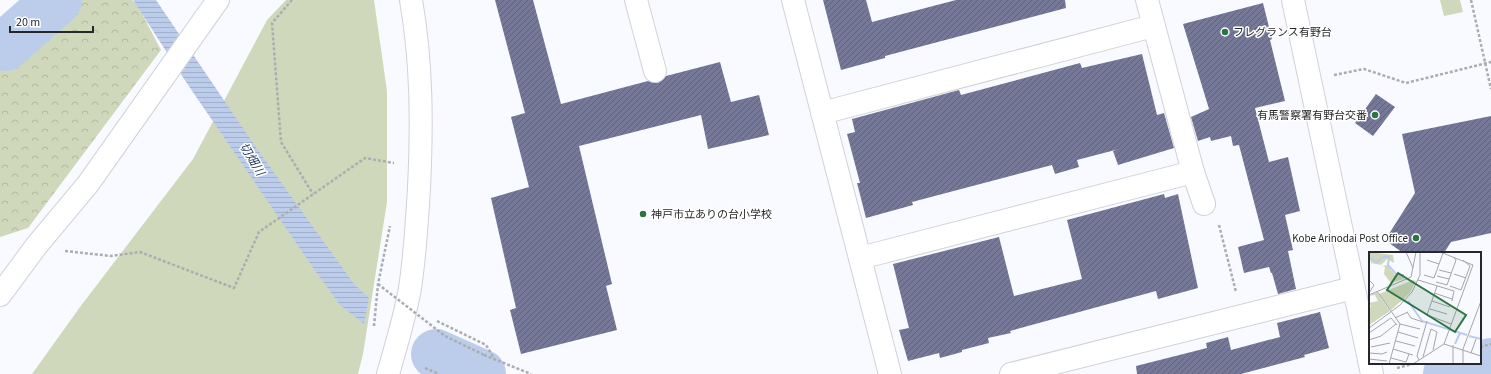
<svg xmlns="http://www.w3.org/2000/svg" width="1491" height="374" font-family="'Source Sans 3','Noto Sans JP',sans-serif">
<defs>
<pattern id="forest-crowns" width="20" height="18" patternUnits="userSpaceOnUse"><rect width="20" height="18" fill="#d0d8bb"/><path d="M2 6a3 3 0 1 1 6 0M12 15a3 3 0 1 1 6 0" fill="none" stroke="#b3b9a1"/></pattern>
<pattern id="water-rules" width="6" height="5" patternUnits="userSpaceOnUse"><rect width="6" height="5" fill="#bccdec"/><path d="M0 2.5h6" fill="none" stroke="#a2b0cb"/></pattern>
<pattern id="building-hatch" width="6" height="6" patternUnits="userSpaceOnUse"><rect width="6" height="6" fill="#757997"/><path d="M-1 1l2-2M0 6l6-6M5 7l2-2" fill="none" stroke="#60637b"/></pattern>
</defs>
<rect width="100%" height="100%" fill="#f9faff"/>
<polygon fill="url(#forest-crowns)" points="79,0 132,0 138,6 161,50 28,228 0,237 0,58 11,60"/>
<g fill="#d0d8bb">
<polygon points="286,0 374,0 387,91 387,202 363,354 358,374 32,374 80,307 193,159 267,20"/>
<polygon points="1440,0 1460,0 1463,12 1444,16"/>
</g>
<polygon fill="url(#water-rules)" points="133,0 156,0 253,143 354,284 369,298 364,324 340,305 316,272 186,82"/>
<g fill="none" stroke-linecap="round" stroke-linejoin="round">
<g stroke="#bccdec" stroke-width="50">
<polyline points="0,45 5,46 57,0"/>
<polyline points="436,354 481,374"/>
<polyline points="1448,374 1491,363"/>
</g>
</g>
<g fill="url(#building-hatch)">
<polygon points="495,0 533,0 561,104 648,81 658,83 666,76 720,62 731,102 759,95 769,135 708,149 701,115 579,146 612,284 606,286 617,330 521,354 510,310 516,308 491,198 529,187 511,117 525,113"/>
<polygon points="823,0 866,0 872,22 956,0 1065,0 1066,8 885,56 885,58 841,70"/>
<polygon points="1263,3 1272,39 1270,40 1285,101 1255,108 1269,162 1288,157 1300,211 1285,215 1293,250 1288,251 1296,289 1278,294 1272,273 1271,273 1269,267 1244,273 1238,247 1264,240 1239,145 1233,146 1231,136 1211,141 1210,137 1198,141 1191,117 1209,109 1183,24"/>
<polygon points="1142,54 1157,115 1164,113 1174,148 1118,165 1113,151 1119,149 1077,160 1079,167 1055,174 1052,165 912,202 913,205 866,218 857,183 860,183 847,134 855,132 852,119 959,90 961,95 1080,63 1082,68"/>
<polygon points="1376,94 1395,107 1373,136 1355,123"/>
<polygon points="1491,116 1491,233 1451,242 1444,253 1403,253 1385,240 1415,193 1402,134"/>
<polygon points="1164,194 1165,198 1178,194 1198,288 1158,299 1156,291 1010,331 1011,333 988,338 989,343 962,350 962,352 940,358 939,353 908,361 899,330 909,328 893,264 999,237 1014,296 1082,279 1067,220"/>
<polygon points="1320,312 1329,348 1304,355 1305,357 1241,374 1137,374 1136,366 1207,348 1206,343 1228,337 1231,350 1280,337 1277,323"/>
</g>
<g fill="none" stroke-linecap="round" stroke-linejoin="round">
<g stroke="#d0d2d9" stroke-width="24">
<g id="minor">
<polyline points="636,0 655,71"/>
<polyline points="793,0 890,374"/>
<polyline points="1147,0 1193,172 1204,204"/>
<polyline points="1293,0 1372,374"/>
<polyline points="822,113 1153,26"/>
<polyline points="860,258 1193,172"/>
<polyline points="0,295 37,245 88,184 218,0"/>
<path d="M388 374C396 346 405 317 410 288 415 256 417 222 419 188 422 125 422 63 411 0"/>
<polyline points="1011,374 1353,288"/>
</g>
</g>
<g stroke="#acadb1" stroke-width="2.5" stroke-dasharray="3 2" stroke-linecap="butt">
<polyline points="292,0 272,23 281,142 313,194"/>
<polyline points="1471,0 1491,89"/>
<polyline points="1334,75 1364,69 1406,83 1491,62"/>
<polyline points="1219,225 1236,292"/>
<polyline points="65,251 111,256 140,252 234,288 259,232 365,158 394,163"/>
<polyline points="437,321 486,345 495,360"/>
<polyline points="374,326 378,284 390,226"/>
<polyline points="1480,347 1491,344"/>
<polyline points="484,355 531,374"/>
<polyline points="425,368 439,374"/>
<polyline points="1397,368 1416,363"/>
</g>
<use href="#minor" stroke="#fff" stroke-width="22"/>
<polyline stroke="#acadb1" stroke-width="2.5" stroke-dasharray="3 2" stroke-linecap="butt" points="378,284 445,336 484,355"/>
</g>
<g fill="#2b7543" stroke="#fff" stroke-width="1.5">
<circle cx="1225" cy="32" r="4"/>
<circle cx="1375" cy="115" r="4"/>
<circle cx="643" cy="214" r="4"/>
<circle cx="1416" cy="238" r="4"/>
</g>
<g text-anchor="middle" stroke-width="3" stroke-linejoin="round" paint-order="stroke">
<g font-size="11" fill="#27272a" stroke="#fff" text-anchor="start">
<text x="1233" y="36">フレグランス有野台</text>
<text x="1367" y="119" text-anchor="end">有馬警察署有野台交番</text>
<text x="651" y="218">神戸市立ありの台小学校</text>
<text x="1408" y="242" text-anchor="end">Kobe Arinodai Post Office</text>
</g>
<g font-size="12" font-style="italic" fill="#1e335c" stroke="#fff">
<text transform="translate(252 159) rotate(59)" y="4">切畑川</text>
</g>
</g>
<g transform="translate(1369 252)">
<rect width="112" height="112" fill="#f9faff"/>
<path d="M0 0 24 3 25 11 18 7 12 13 2 11ZM18 13 27 24 34 23 35 27 22 31 15 22 16 15 13 14ZM8 40 21 59 0 73V58L2 54 0 51 9 49 6 43 0 44Z" fill="#d0d8bb"/>
<path d="M44 28 47 29 41 41 22 58 10 42Z" fill="#d0d8bb"/>
<path fill="none" stroke="#bccdec" stroke-width="2" d="M0 6 8 10 14 5H20L19 13 28 23H35M39 49 53 69 98 83M100 84 112 87M86 92 91 81"/>
<path fill="none" stroke="#a5a6aa" stroke-width="1" d="M37 0 44 16M71 0 104 13 75 92M58 8 70 12M70 18 82 21M85 22 97 26M55 23 65 26 74 1M68 24 80 27M0 28 5 33 0 41M49 28 85 39 83 49M67 30 78 33 87 8 85 5M68 34 58 63 82 72M81 34 92 38 101 14 94 8M8 39 31 72 20 112M65 41 83 47M0 43 42 25 47 0M63 49 81 55M61 57 78 62M38 60 42 66 54 70M26 66 39 60M31 72 51 77M0 76 31 53 43 40 51 23V0M29 80 49 86M0 81 22 66 28 73M0 88 12 84 27 72M27 89 46 94M0 91V104M2 95 21 91M24 97 44 103M0 101 13 102 18 100M102 101 107 87M54 105 62 77 68 80 64 98M22 106 37 110 40 102M0 107 18 109M50 108 48 104 58 69M44 112 75 92 112 104M84 112V93M94 112V97L112 49"/>
<path fill="#2b7543" fill-opacity="0.15" stroke="#2b7543" stroke-width="2" d="M29 21 97 63 86 80 18 38Z"/>
<rect width="112" height="112" fill="none" stroke="#27272a" stroke-width="2"/>
</g>
<path d="M10 26v6h83v-6" fill="none" stroke="#27272a" stroke-width="2"/>
<text x="16" y="26" font-size="12" fill="#27272a" stroke="#ffffff" stroke-width="3" paint-order="stroke">20 m</text>
</svg>
